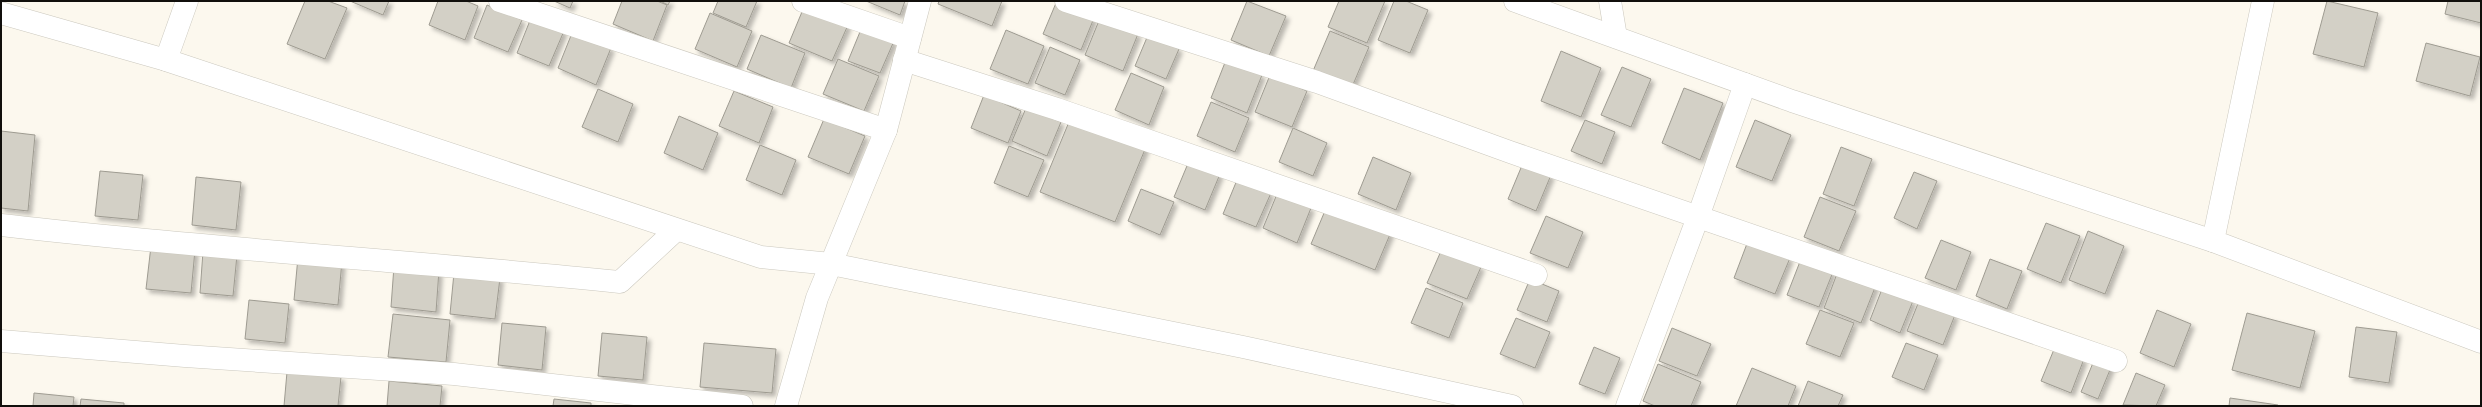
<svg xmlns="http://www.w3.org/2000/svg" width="2482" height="407" font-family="'Libre Baskerville',serif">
<defs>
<filter id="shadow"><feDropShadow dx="3.5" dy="3.5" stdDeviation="2" flood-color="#0004"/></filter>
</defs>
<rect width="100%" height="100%" fill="#fcf8ee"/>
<g fill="#d3d0c6" stroke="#9e9b91" filter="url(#shadow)">
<polygon points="305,1 328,1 347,8 325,59 287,44"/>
<polygon points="350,1 389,1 383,15"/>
<polygon points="438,1 466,1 478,6 465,40 429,25"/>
<polygon points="554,1 573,1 570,8"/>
<polygon points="622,1 657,1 667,5 653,41 613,24"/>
<polygon points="660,1 670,1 668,5"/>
<polygon points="718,1 757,1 746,27 713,13"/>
<polygon points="866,1 905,1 900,15"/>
<polygon points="939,1 1002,1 992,26 938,4"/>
<polygon points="1247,1 1286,16 1269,56 1231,40"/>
<polygon points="1339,1 1385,1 1367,43 1328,27"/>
<polygon points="1394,1 1406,1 1428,10 1410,53 1378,40"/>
<polygon points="2327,1 2378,13 2364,67 2313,54"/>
<polygon points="2448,1 2481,1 2481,23 2445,14"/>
<polygon points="1056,3 1094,18 1081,50 1043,34"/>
<polygon points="487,5 522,20 508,52 474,38"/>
<polygon points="804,7 848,25 832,61 789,43"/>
<polygon points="710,13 752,31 737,67 695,49"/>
<polygon points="531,18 564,31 549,66 517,53"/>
<polygon points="1100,18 1138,34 1123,71 1085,55"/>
<polygon points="862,27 894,41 880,73 848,61"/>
<polygon points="1006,30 1044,46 1028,84 990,69"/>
<polygon points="1330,31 1369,47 1352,87 1313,71"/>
<polygon points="572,33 611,48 596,85 558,68"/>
<polygon points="761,35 805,53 791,88 747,69"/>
<polygon points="1148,35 1179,49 1166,79 1135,66"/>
<polygon points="2426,43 2480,57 2470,96 2416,81"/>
<polygon points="1050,47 1080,60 1065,95 1035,83"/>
<polygon points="1561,51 1601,68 1581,117 1541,101"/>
<polygon points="838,59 879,76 864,111 823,94"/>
<polygon points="1226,60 1262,75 1247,113 1211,98"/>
<polygon points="1622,67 1651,79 1631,127 1601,115"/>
<polygon points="1131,73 1164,87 1149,125 1115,110"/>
<polygon points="1270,75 1307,91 1292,127 1255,112"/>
<polygon points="1684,88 1723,103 1700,160 1662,143"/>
<polygon points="598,89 633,104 618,142 582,127"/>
<polygon points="734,91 773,107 759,143 719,126"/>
<polygon points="984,95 1021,111 1008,143 971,128"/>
<polygon points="1211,102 1249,118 1235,152 1197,136"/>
<polygon points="1026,108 1061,122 1047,156 1012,141"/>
<polygon points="679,116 718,133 703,170 664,153"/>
<polygon points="1071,117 1146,147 1115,222 1040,192"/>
<polygon points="824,119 865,136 849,174 808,157"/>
<polygon points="1585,120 1615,132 1602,164 1571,151"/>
<polygon points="1755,120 1791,135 1772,181 1736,167"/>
<polygon points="1293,128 1327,143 1313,176 1279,162"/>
<polygon points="1,131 35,135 28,211 1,208"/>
<polygon points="760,145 796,160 782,195 746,180"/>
<polygon points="1009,146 1044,160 1028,197 994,183"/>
<polygon points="1841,147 1872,159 1854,206 1823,194"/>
<polygon points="1373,157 1411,173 1396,210 1358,194"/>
<polygon points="1189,161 1220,174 1205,210 1174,197"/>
<polygon points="1523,163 1551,175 1536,211 1508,199"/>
<polygon points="100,171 143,175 138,220 95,216"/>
<polygon points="1914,172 1937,181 1917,229 1894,218"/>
<polygon points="196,177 241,182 236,230 192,225"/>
<polygon points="1237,180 1271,193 1256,227 1223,214"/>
<polygon points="1141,189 1174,202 1160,235 1128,221"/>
<polygon points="1277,194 1311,208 1297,243 1263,228"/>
<polygon points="1820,197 1856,211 1839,251 1804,237"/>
<polygon points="1327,206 1391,232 1375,270 1311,244"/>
<polygon points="1546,216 1583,232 1568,268 1530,253"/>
<polygon points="2046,223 2080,236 2061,283 2027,269"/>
<polygon points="2088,231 2124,246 2105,294 2069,280"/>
<polygon points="1941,240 1971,252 1956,290 1925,278"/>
<polygon points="1748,241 1790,258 1775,294 1734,278"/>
<polygon points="151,246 195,250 191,293 146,289"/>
<polygon points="203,251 237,255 233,296 200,293"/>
<polygon points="1441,251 1481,267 1467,299 1427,283"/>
<polygon points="298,257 342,261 338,305 294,300"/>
<polygon points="1801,259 1833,272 1819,307 1787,295"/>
<polygon points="1990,259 2022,271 2007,309 1976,296"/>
<polygon points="394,266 439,270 436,312 391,307"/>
<polygon points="1838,271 1876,285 1861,323 1824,308"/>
<polygon points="454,273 500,278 495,319 450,314"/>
<polygon points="1530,279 1559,291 1547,322 1517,310"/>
<polygon points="1426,288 1463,303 1449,338 1411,323"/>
<polygon points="1882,289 1913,301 1900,333 1870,320"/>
<polygon points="249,300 289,304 285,343 245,339"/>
<polygon points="1919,301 1955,315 1943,345 1907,331"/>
<polygon points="1820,310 1854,323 1840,357 1806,344"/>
<polygon points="2157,310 2191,324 2174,367 2140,353"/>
<polygon points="2247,313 2315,331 2300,388 2232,370"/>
<polygon points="393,314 450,320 446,362 388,357"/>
<polygon points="1516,318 1550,332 1535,368 1500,354"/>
<polygon points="502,323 546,327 542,370 498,365"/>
<polygon points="2356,327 2397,332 2389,383 2349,377"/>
<polygon points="1672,328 1711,344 1697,376 1659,361"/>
<polygon points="602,333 647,337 643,380 598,376"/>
<polygon points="704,343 776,349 772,393 700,387"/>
<polygon points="1906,343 1938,355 1924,390 1892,377"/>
<polygon points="1594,347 1620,358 1605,394 1579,384"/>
<polygon points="2055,347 2084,359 2071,393 2041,381"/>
<polygon points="2095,358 2112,365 2098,399 2081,392"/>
<polygon points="1658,364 1701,382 1691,406 1655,406 1643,401"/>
<polygon points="1752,368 1796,386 1788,406 1736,406"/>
<polygon points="287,372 341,377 338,406 284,406"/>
<polygon points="2136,373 2165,385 2156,406 2123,405"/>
<polygon points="389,381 442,386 440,406 387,406"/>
<polygon points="1808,381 1843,395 1838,406 1798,406"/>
<polygon points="34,393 74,397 73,406 33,406"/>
<polygon points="2230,398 2278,405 2277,406 2229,406"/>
<polygon points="81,399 124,403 124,406 80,406"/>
<polygon points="554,399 591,403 591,406 553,406"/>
</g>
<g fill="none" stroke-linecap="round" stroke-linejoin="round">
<g stroke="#cbc8be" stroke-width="23">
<g id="street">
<polyline points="500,1 886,130"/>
<polyline points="803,1 910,38"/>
<polyline points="1066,1 1317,82 1510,152 2116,361"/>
<polyline points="1515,1 1792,101 2213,241"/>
<polyline points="1610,1 1616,37"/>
<polyline points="2263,1 2213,241 2481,342"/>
<polyline points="1,13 166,60 761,257 831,264 1243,347 1512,406"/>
<polyline points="166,60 187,1"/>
<polyline points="904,60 1057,109 1536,275"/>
<path d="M1 225C207 249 414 261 620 282L676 230"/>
<polyline points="1,341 185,356 454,374 742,406"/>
<polyline points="786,406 817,298 886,130 920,1"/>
<polyline points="1627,406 1698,217 1745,84"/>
</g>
</g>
<use href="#street" stroke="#fff" stroke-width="22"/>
</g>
<rect width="2482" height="407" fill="none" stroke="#110f0c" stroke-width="4"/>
</svg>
